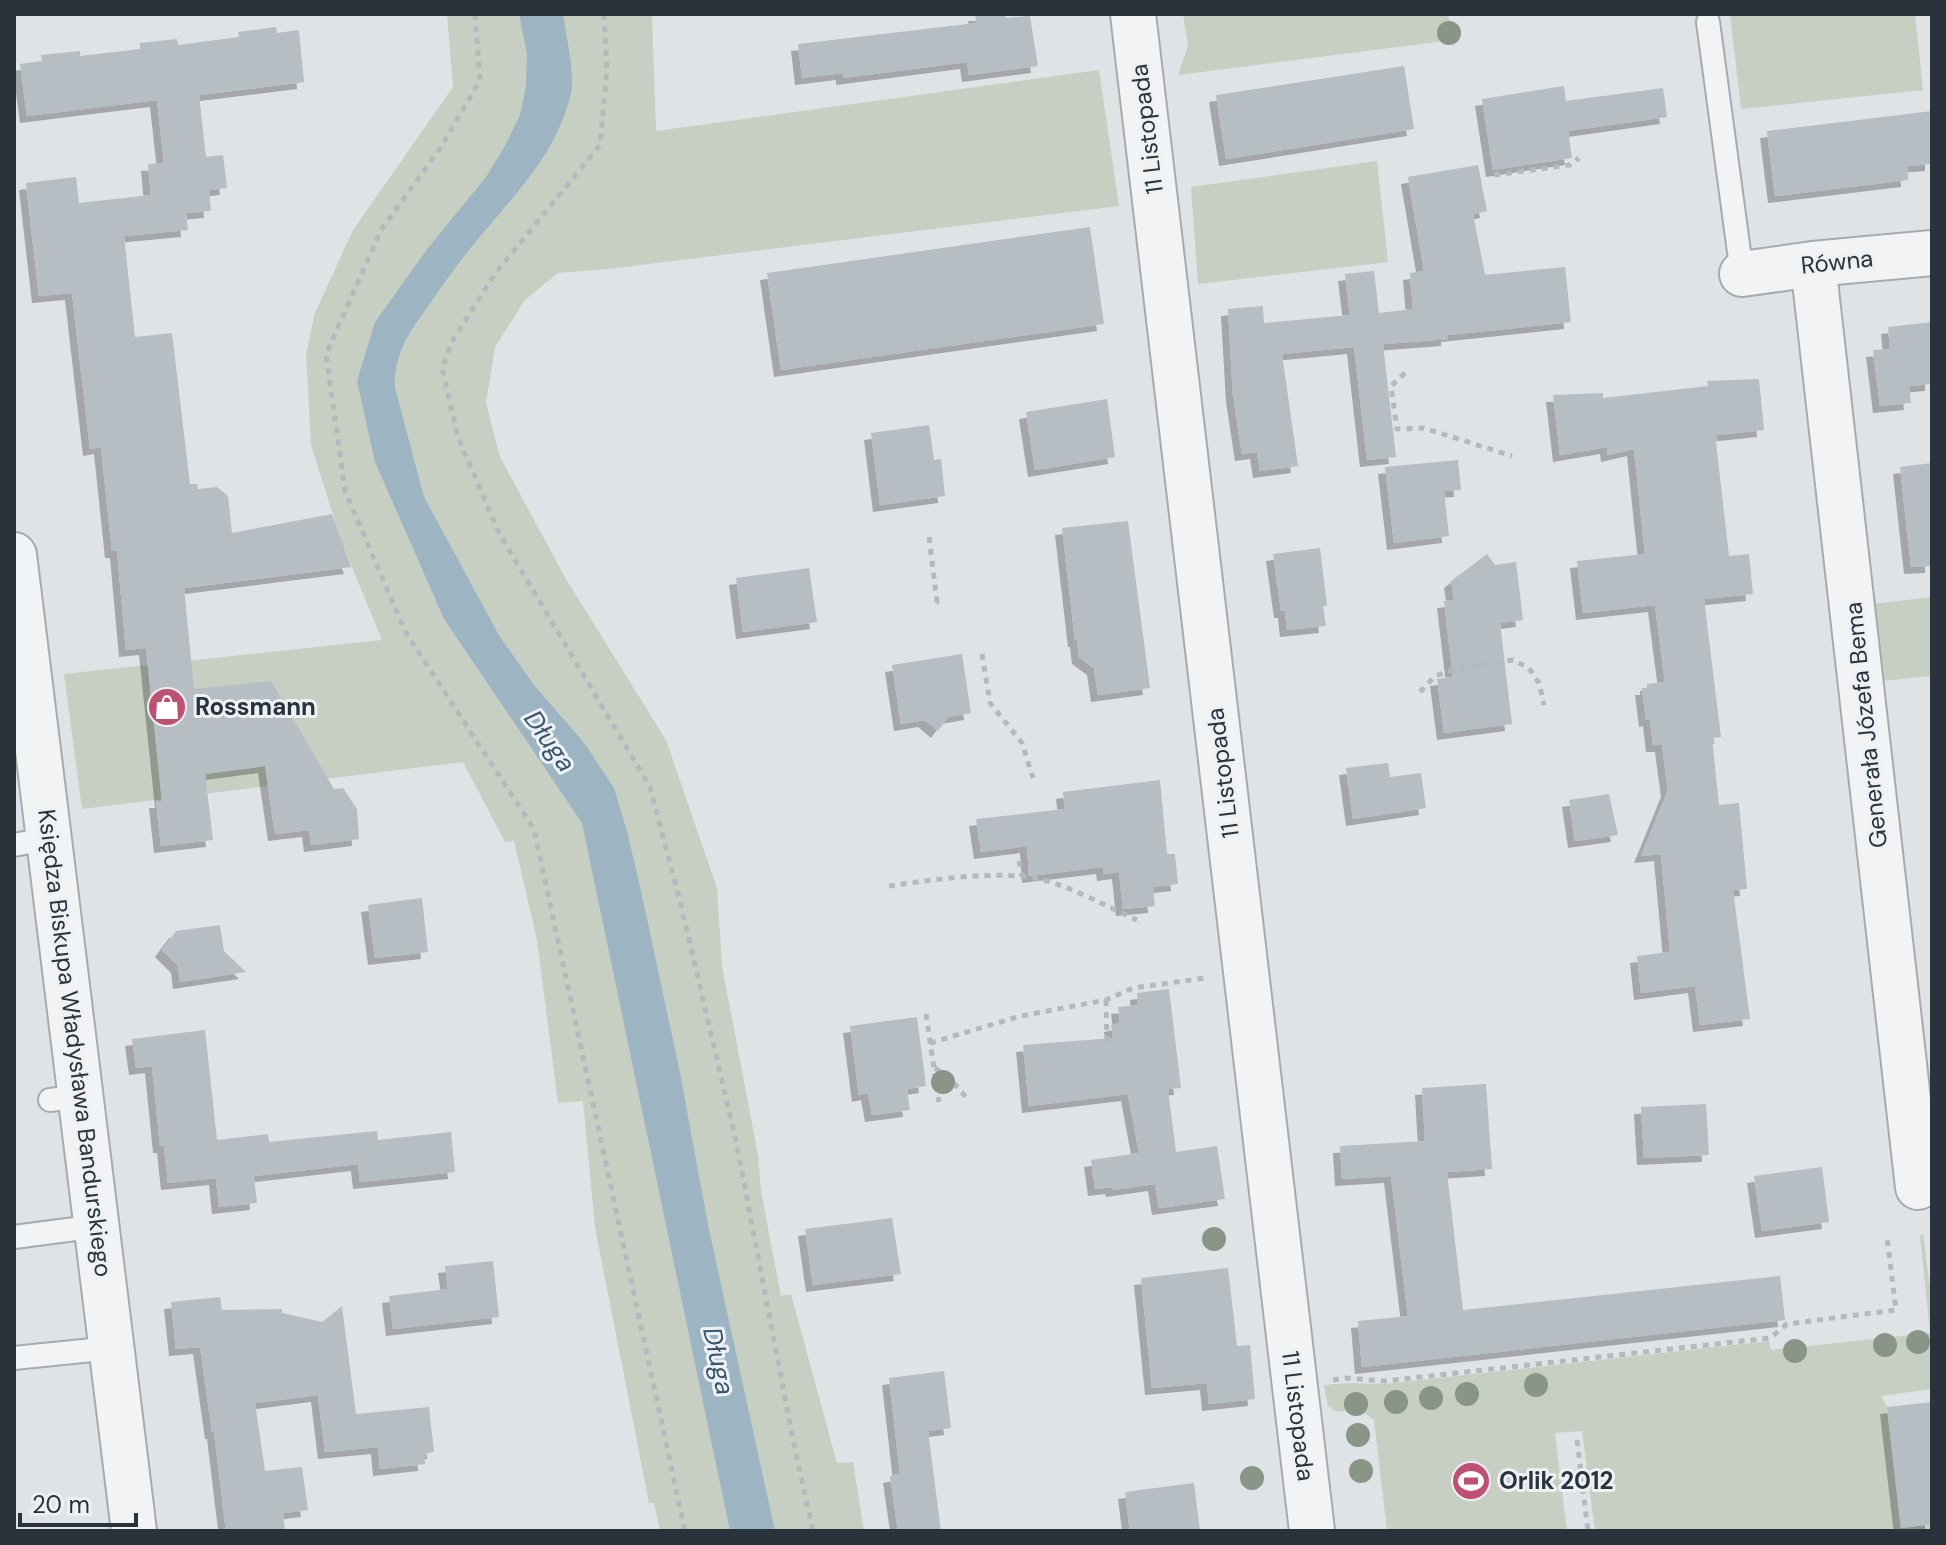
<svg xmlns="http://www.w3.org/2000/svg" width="1946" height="1545" font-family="'DM Sans',sans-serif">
<defs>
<filter id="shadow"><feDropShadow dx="-7" dy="7" stdDeviation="0" flood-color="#0004"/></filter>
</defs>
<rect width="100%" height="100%" fill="#dfe3e6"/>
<g fill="#c6cfc1">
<polygon points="447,14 652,14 656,131 1099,70 1119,206 608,269 558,273 525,300 495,347 486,403 500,457 566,579 666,740 717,888 722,966 758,1155 761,1191 781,1296 791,1294 837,1463 853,1462 864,1531 660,1531 654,1503 649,1503 595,1227 583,1101 558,1103 537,940 514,841 505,842 463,762 82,809 64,674 382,640 342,543 311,445 306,354 315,313 353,230 453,87"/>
<polygon points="1183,14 1448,14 1453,40 1178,75 1188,46"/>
<polygon points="1730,14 1915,14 1923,90 1741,109"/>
<polygon points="1377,161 1388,262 1198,284 1191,187"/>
<polygon points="1932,597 1932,676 1882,681 1873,604"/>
<polygon points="1920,1235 1923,1235 1924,1241 1932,1303 1932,1389 1881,1396 1887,1407 1901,1527 1932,1523 1932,1531 1595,1531 1582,1431 1555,1433 1567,1531 1387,1531 1374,1420 1358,1408 1338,1412 1328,1406 1324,1385 1348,1383 1385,1384 1769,1341 1771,1350 1930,1333"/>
</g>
<path fill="#9db5c3" d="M519 14H563C566 36 575 73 571 93 558 150 520 189 484 232 464 255 446 280 429 305 410 331 393 355 395 388L424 497 500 637 534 685 585 744 614 788 628 835 643 900 680 1073 708 1225 775 1531H730L582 823 444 619 375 462 357 381 375 322 428 248 486 177 505 146 520 115 526 86 527 54Z"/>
<g fill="#b6bdc3" filter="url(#shadow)">
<polygon points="975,14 1005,14 1006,18 1030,16 1038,66 969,75 967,62 843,78 843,73 802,78 798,44 976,23"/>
<polygon points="276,27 277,33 299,30 304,82 199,95 206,157 223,155 227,188 209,190 211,211 186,213 188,230 124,236 135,337 172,333 190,484 197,484 198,489 217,487 228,496 232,533 332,514 351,567 184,588 194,689 271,681 334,789 343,788 357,809 359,839 311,845 309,830 275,834 265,766 205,774 213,840 161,846 156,801 162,801 146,648 126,650 117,551 112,551 101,447 90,449 72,293 39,296 26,183 76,177 79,203 151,195 148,164 164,163 157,100 27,116 20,64 42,61 41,55 80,51 80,56 140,49 140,43 177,39 178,45 239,37 238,32"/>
<polygon points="1404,66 1414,129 1226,159 1216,95"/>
<polygon points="1564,86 1566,101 1663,88 1667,117 1568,131 1572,158 1493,170 1482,99"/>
<polygon points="1932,111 1932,164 1907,166 1908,180 1775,196 1767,131"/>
<polygon points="1478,165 1487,211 1473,214 1485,275 1565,267 1571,322 1448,335 1448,339 1383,344 1396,457 1367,460 1354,347 1282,354 1298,466 1260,471 1257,452 1242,454 1233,395 1228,309 1263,306 1264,323 1350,315 1345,274 1374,271 1379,313 1413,309 1410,273 1424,271 1408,177"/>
<polygon points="1090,227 1104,324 781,370 767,273"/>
<polygon points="1932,322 1932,384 1909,386 1911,403 1880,406 1873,350 1890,349 1888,327"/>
<polygon points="1759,379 1764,430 1717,435 1716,442 1729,556 1749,554 1753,594 1704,599 1721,737 1712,738 1719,805 1739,803 1747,889 1733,890 1750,1019 1700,1025 1695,986 1641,993 1637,956 1670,952 1661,854 1641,856 1668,790 1662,745 1653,745 1650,719 1646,720 1642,688 1647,688 1647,684 1665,682 1655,605 1583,613 1577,561 1645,554 1634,449 1608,455 1607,447 1560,455 1553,395 1603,393 1603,398 1708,386 1707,381"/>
<polygon points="1107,399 1115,457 1035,470 1026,412"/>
<polygon points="929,425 934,460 941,459 945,496 880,505 871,433"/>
<polygon points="1458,460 1461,490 1444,491 1449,536 1394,543 1385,467"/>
<polygon points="1932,463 1932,566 1911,567 1900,467"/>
<polygon points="1128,521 1150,688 1098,695 1094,668 1079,657 1077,640 1075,640 1062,528"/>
<polygon points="1320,548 1327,606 1323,606 1326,626 1287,630 1285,611 1281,611 1273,554"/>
<polygon points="1487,554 1495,565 1516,562 1523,620 1500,623 1512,724 1444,733 1437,679 1453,677 1444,601 1454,600 1451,581"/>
<polygon points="809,568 817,622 743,632 736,578"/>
<polygon points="962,654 971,713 948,717 938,731 925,720 901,724 892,665"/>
<polygon points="1388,763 1390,777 1421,773 1426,808 1353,819 1346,768"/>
<polygon points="1160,780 1167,854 1175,854 1178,884 1153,887 1155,906 1123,909 1119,872 1104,874 1103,867 1029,876 1027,846 981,852 976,819 1065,809 1063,792"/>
<polygon points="1609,794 1618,835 1575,841 1569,800"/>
<polygon points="422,898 428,952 375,958 368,905"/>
<polygon points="220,925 224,951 246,972 180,982 178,966 162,950 176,931"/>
<polygon points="1169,989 1181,1088 1168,1089 1176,1152 1217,1146 1225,1199 1159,1208 1155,1184 1113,1190 1112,1187 1095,1189 1091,1160 1139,1153 1128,1094 1029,1106 1023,1045 1113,1038 1111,1025 1120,1023 1118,1007 1138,1005 1137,993"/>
<polygon points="917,1017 926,1086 907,1089 910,1110 872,1115 868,1093 859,1095 850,1026"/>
<polygon points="205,1030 217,1140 268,1134 269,1142 377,1131 378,1140 451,1132 455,1172 360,1182 358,1164 254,1176 257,1203 219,1207 216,1178 168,1183 164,1146 160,1146 152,1066 136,1068 132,1039"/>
<polygon points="1486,1084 1492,1169 1447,1172 1463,1310 1780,1276 1785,1320 1362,1367 1358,1321 1408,1316 1391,1176 1342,1179 1340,1146 1425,1141 1422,1088"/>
<polygon points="1706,1104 1709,1155 1644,1158 1641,1107"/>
<polygon points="1822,1167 1829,1222 1762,1231 1754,1176"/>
<polygon points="892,1218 901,1274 813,1285 805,1229"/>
<polygon points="493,1261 499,1317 393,1329 389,1296 448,1289 445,1266"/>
<polygon points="1228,1268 1237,1346 1250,1345 1255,1399 1209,1404 1207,1383 1152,1388 1141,1278"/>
<polygon points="220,1297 222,1310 282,1309 282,1313 322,1322 342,1306 356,1414 429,1407 434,1452 424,1454 425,1464 380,1469 378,1447 325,1452 318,1395 255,1403 265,1471 302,1467 308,1510 283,1513 285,1531 226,1531 214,1432 212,1432 200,1347 176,1349 171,1302"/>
<polygon points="944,1371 951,1428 928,1431 941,1531 898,1531 890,1476 900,1474 889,1378"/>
<polygon points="1932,1402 1932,1524 1901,1528 1887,1407"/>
<polygon points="1194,1483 1200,1531 1130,1531 1125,1492"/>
</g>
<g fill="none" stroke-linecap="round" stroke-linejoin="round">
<g stroke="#a5abb0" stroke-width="26">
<g id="service">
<polyline points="1708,22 1742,274"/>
<polyline points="14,845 50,838"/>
<polyline points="50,1100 82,1096"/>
<polyline points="14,1237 98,1226"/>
<polyline points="14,1358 112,1348"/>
</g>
</g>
<g stroke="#a5abb0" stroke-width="48">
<g id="minor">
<polyline points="1133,14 1312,1531"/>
<polyline points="1813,264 1918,1187"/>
<polyline points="1742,274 1813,264 1932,253"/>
<polyline points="14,555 134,1531"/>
</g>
</g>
<g stroke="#b5b9be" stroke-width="5" stroke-dasharray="6 6" stroke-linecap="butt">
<polyline points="475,14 480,80 443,144 381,230 326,354 345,491 406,633 534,829 685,1531"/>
<polyline points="604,14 607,70 600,145 494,275 451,343 442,368 458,437 499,533 650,787 681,905 736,1141 793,1440 813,1531"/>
<polyline points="1494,175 1570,165 1579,158"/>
<polyline points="1405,373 1391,386 1397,429 1424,428 1512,456"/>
<polyline points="929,537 937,602 931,603"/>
<polyline points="982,654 990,703 1022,743 1033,778"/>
<polyline points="1420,692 1435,676 1456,669 1513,660 1529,668 1539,683 1544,705"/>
<polyline points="1019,861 1022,876"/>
<path d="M889 886C930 880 979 873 1020 876 1057 878 1103 905 1137 920"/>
<polyline points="1106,1000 1107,1044"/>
<polyline points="926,1014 939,1102"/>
<polyline points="930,1043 1021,1016 1106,1000 1133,988 1205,978"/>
<polyline points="935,1068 950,1079 966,1097"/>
<polyline points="1333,1380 1346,1378 1385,1381 1770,1338 1787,1324 1896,1310 1887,1237"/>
<polyline points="1577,1440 1588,1531"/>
</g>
<use href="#service" stroke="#f1f3f5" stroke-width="22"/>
<use href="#minor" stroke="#f1f3f5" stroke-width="44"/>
</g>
<g fill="#899586">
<circle cx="1449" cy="33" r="12"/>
<circle cx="943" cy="1082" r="12"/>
<circle cx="1214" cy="1239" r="12"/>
<circle cx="1918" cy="1342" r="12"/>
<circle cx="1885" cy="1345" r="12"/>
<circle cx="1795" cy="1351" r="12"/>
<circle cx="1536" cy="1385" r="12"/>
<circle cx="1467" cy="1394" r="12"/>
<circle cx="1431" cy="1398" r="12"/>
<circle cx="1396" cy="1402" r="12"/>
<circle cx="1356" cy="1404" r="12"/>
<circle cx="1358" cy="1435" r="12"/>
<circle cx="1361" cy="1471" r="12"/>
<circle cx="1252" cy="1478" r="12"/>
</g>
<defs>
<g id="shop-disc" transform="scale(2)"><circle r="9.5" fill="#bf5071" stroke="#eef1f4"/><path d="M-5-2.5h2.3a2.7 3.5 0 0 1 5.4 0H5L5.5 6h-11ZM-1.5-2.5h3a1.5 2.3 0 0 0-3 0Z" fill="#fff"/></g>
<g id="stadium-disc" transform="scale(2)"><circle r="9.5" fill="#bf5071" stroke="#eef1f4"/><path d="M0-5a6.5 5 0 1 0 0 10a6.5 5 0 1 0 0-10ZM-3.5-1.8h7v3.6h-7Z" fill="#fff"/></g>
</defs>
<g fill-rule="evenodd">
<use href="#shop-disc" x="167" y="707"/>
<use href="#stadium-disc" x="1471" y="1481"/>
</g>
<g text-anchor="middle" stroke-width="6" stroke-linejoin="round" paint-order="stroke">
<g font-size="24" fill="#29333c" stroke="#eef1f4">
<text transform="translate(1147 129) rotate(-97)" y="8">11 Listopada</text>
<text transform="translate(1837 262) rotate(-6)" y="8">Równa</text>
<text transform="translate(1866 725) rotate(-96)" y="8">Generała Józefa Bema</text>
<text transform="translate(1223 773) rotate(-97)" y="8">11 Listopada</text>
<text transform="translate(75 1043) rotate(83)" y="8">Księdza Biskupa Władysława Bandurskiego</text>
<text transform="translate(1298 1416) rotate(83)" y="8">11 Listopada</text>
</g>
<g font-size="24" font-weight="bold" fill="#29333c" stroke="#eef1f4" text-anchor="start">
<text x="195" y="715">Rossmann</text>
<text x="1499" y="1489">Orlik 2012</text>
</g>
<g font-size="26" font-style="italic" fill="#38566b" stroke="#eef1f4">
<text transform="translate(550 741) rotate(55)" y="9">Długa</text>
<text transform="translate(719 1361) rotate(78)" y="9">Długa</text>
</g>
</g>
<rect width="1946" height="1545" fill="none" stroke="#29333c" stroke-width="32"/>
<path d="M20 1513v12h116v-12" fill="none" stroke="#29333c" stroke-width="4"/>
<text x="32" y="1513" font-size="24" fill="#29333c" stroke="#eef1f4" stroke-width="6" paint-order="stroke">20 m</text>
</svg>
